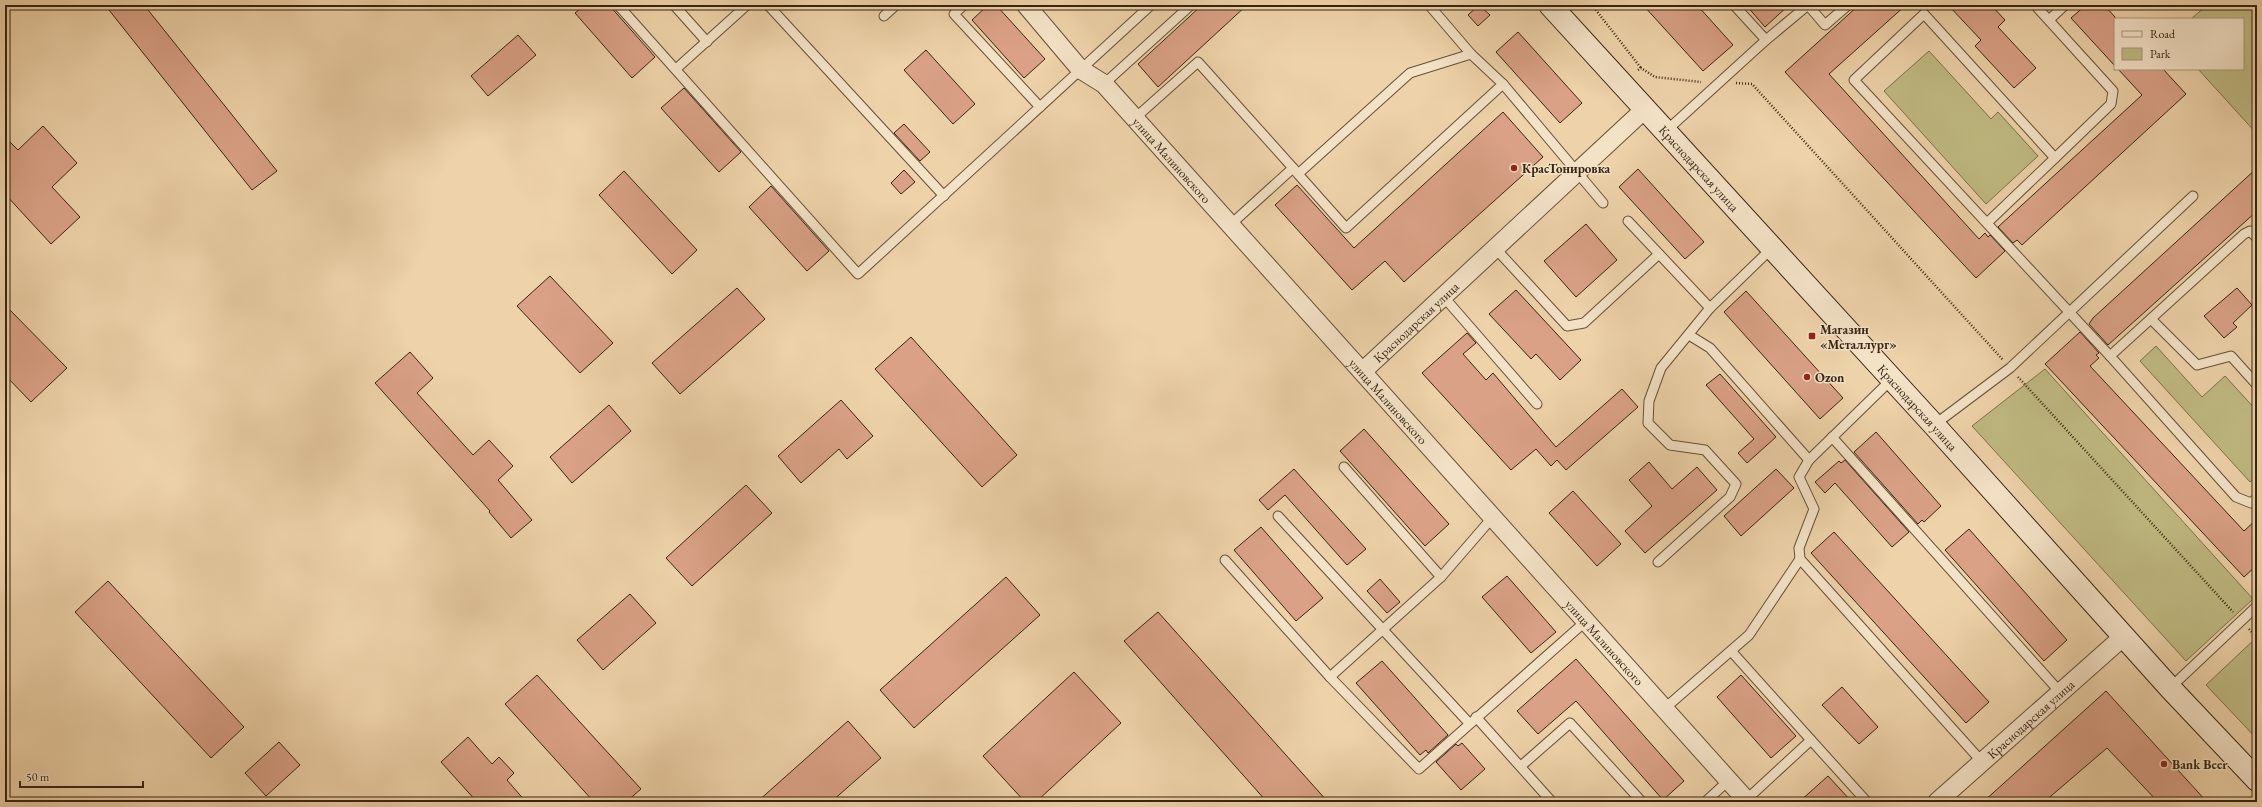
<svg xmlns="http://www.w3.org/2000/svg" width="2262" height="807" font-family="'EB Garamond',serif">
<rect width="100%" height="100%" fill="#eed2a9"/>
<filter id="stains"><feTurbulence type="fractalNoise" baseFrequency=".005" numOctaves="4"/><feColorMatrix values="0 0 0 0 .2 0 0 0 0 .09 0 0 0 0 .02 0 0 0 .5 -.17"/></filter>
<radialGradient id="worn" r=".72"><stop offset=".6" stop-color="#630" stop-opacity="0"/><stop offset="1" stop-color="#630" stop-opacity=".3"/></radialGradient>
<g fill="#c0ba82" stroke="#7c6f4a">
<polygon points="2207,5 2257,5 2257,134 2198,69 2243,69 2243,19 2191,19"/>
<polygon points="1929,51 1991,119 1998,112 2038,156 1986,204 1884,91"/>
<polygon points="2156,346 2202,397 2225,376 2257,411 2257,476 2250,482 2140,361"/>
<polygon points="2045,369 2253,599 2186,661 1972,426"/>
<polygon points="2257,637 2257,739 2206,685"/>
</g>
<g fill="#daa186" stroke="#372412">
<polygon points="105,5 144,5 277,171 252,190"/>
<polygon points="585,5 609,5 655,57 632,78 575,13"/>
<polygon points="988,5 996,5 1045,59 1024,78 972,20"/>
<polygon points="1202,5 1247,5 1158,87 1138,64"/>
<polygon points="1479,5 1490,15 1478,26 1468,15"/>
<polygon points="1643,5 1697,5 1733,45 1703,71"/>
<polygon points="1746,5 1789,5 1765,27"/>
<polygon points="1859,5 1906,5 1829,74 1979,239 1985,233 1988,237 1990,235 2005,251 1976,278 1785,72"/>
<polygon points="1948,5 1991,5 2005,20 1998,27 2036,68 2014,88 1975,46 1981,40"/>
<polygon points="2086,5 2104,5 2115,17 2115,66 2071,18"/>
<polygon points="1518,32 1582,103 1560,123 1496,52"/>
<polygon points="518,35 536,55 488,96 471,76"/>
<polygon points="926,50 975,104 953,124 904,70"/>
<polygon points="2118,69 2163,69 2186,94 2022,245 2017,240 2013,243 1998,227 2142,95"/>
<polygon points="684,88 741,152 719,172 661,108"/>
<polygon points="1503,112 1543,157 1404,282 1385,261 1352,290 1275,205 1297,185 1354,248"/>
<polygon points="904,124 930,152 920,161 894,133"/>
<polygon points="43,126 77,163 52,187 80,217 51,244 5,194 5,137 18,150"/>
<polygon points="2257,168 2257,211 2108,345 2089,324 2093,318"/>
<polygon points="1638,169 1704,242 1685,259 1619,187"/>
<polygon points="904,170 915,182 901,194 891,183"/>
<polygon points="624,171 697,250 672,274 599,195"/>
<polygon points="771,186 829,251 807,271 749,207"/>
<polygon points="1586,224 1617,260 1576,297 1544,261"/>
<polygon points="550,276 613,343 580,373 517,306"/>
<polygon points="737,288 765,319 680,394 652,363"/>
<polygon points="2237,288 2252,305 2233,323 2237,327 2224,338 2204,316"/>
<polygon points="1516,290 1581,360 1560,380 1536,354 1531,359 1489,314"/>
<polygon points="1746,291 1843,398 1820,419 1724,312"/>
<polygon points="5,305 67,368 31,402 5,375"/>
<polygon points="2080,332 2099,353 2096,355 2099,358 2090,366 2244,531 2257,519 2257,565 2244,577 2045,364"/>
<polygon points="1467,333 1476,343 1463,354 1486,380 1493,373 1556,447 1622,389 1638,407 1566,470 1557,460 1551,466 1536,449 1511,470 1422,373"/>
<polygon points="911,337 1017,455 982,487 875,369"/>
<polygon points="410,352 433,378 417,393 473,455 489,440 513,466 498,480 532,520 511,538 489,512 490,511 375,383"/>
<polygon points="1720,374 1776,437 1747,463 1738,453 1754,439 1706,385"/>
<polygon points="841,400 873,436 847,459 839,449 801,483 778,456"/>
<polygon points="609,405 631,431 572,483 550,457"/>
<polygon points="1364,429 1449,524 1425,546 1340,451"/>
<polygon points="1876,432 1941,506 1924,522 1922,520 1918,524 1854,452"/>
<polygon points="1845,460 1909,532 1892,547 1835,483 1825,493 1815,482 1839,461 1841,463"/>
<polygon points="1649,462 1672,489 1697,467 1717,490 1645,553 1625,531 1652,506 1629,480"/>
<polygon points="1294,469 1366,549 1347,565 1285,495 1268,510 1259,500"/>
<polygon points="1776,469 1794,488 1741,536 1724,516"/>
<polygon points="746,485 772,513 692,586 666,558"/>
<polygon points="1573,491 1621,544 1597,566 1549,513"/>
<polygon points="1261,527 1323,598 1296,621 1234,550"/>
<polygon points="1969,529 2067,640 2044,661 1945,550"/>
<polygon points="1834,532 1989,702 1966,723 1811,553"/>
<polygon points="1507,576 1556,632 1531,653 1482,597"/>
<polygon points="1006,577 1040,615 914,728 880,690"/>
<polygon points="1380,579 1400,602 1387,613 1367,591"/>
<polygon points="108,581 244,727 211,758 75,612"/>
<polygon points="630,594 656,623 603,670 577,640"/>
<polygon points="1158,612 1328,802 1267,802 1124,641"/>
<polygon points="1576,659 1684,781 1663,800 1576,701 1538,734 1517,711"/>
<polygon points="1382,661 1448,735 1428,753 1426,750 1420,755 1356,683"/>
<polygon points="1074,672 1121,723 1036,802 1025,802 983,756"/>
<polygon points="537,675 641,789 626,802 594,802 505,704"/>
<polygon points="1741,675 1796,736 1771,758 1717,697"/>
<polygon points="1842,687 1878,727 1859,744 1822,705"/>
<polygon points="2106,691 2207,802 2158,802 2107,748 2044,802 1983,802"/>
<polygon points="848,721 881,758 831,802 757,802"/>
<polygon points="468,737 492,764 499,757 514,773 507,780 526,802 477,802 441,762"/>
<polygon points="279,742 300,765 266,796 245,773"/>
<polygon points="1462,743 1485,769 1461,790 1436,762 1456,744 1458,746"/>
<polygon points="1828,776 1852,802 1799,802"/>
</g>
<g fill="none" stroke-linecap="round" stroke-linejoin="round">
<g stroke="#655038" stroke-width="11">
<g id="service">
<polyline points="618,5 858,274 1151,5"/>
<polyline points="674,5 707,42"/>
<polyline points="768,5 944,196"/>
<polyline points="964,5 954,14 1040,107"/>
<polyline points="1429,5 1471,54"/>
<polyline points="1734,5 1766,40"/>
<polyline points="2035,5 2113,91 2111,104 2055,158"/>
<polyline points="884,16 896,5"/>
<polyline points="2049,20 2065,5"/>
<polyline points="676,69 747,5"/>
<polyline points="1104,84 1191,5"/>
<polyline points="1503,84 1603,203"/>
<polyline points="1134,119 1198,62 1293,168"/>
<polyline points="1666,131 1766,40 1808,5 1825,25 1848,5"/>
<polyline points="1628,221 1710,308"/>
<polyline points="1987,223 2055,158 1924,14 1854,80 2110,356 2236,497 2251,503 2257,498"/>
<polyline points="1229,226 1293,168 1298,174 1346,228 1503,84 1471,54 1410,73 1298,174"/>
<polyline points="1495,248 1567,326 1584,323 1659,254"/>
<polyline points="1443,296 1537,404"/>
<polyline points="2151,319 2197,365 2231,356 2257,385"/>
<polyline points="1689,335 1710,348 1809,460"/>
<polyline points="2110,356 2244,234 2250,231 2257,238"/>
<polyline points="1892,379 1809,460 1799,477 1814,509 1799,548 1800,559 1983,763"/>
<polyline points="1934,425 2010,368 2193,196"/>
<polyline points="1832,437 2060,692"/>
<polyline points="1344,467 1441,577"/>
<polyline points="1278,516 1469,723"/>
<polyline points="1225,560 1330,677 1441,577 1492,518"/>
<polyline points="1658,562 1730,497 1736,484 1705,450 1670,445 1648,423 1649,401 1661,368 1710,308 1772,248"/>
<polyline points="1732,652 1811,740 1746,800"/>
<polyline points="1330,677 1419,769 1586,621"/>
<polyline points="2170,688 2257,606"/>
<polyline points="1664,709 1749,635 1800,559"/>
<polyline points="1476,717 1552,802"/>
<polyline points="1811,740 1867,802"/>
<polyline points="1521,766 1570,723 1642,802"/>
<polyline points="1705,802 1728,781"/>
</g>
</g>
<g stroke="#655038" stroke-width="20">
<g id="minor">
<path id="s1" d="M1026 5 1080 69 1104 84 1748 802"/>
<path id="s2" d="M1363 371 1645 109"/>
<path id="s3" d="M1937 802 2124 636"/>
</g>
</g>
<g stroke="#372412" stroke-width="24">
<g id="secondary">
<path id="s4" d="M1550 5 1934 425 2170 688 2257 780"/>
</g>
</g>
<g stroke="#372412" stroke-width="2.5" stroke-dasharray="1 2" stroke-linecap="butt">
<polyline points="1592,5 1641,68"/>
<polyline points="1638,70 1641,68 1655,77 1701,82"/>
<polyline points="1736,83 1752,84 2003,360"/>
<polyline points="2018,377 2233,612"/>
<polyline points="2249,629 2257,638"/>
</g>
<use href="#service" stroke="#f4e2c7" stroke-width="9"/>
<use href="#minor" stroke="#f4e2c7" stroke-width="18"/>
<use href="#secondary" stroke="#f4e2c7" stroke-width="22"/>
</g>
<g fill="#8f2418" stroke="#f4e2c7" stroke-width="1.5">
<circle cx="1514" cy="168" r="4"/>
<rect x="1808" y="332" width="8" height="8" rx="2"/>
<circle cx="1807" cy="377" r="4"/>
<circle cx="2164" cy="764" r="4"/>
</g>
<g text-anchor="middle" stroke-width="3" stroke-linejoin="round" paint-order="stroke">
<g font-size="13" fill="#372412" stroke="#f4e2c7">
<text dy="5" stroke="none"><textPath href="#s1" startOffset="214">улица Малиновского</textPath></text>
<text dy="5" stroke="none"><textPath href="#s4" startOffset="221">Краснодарская улица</textPath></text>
<text dy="5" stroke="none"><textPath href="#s2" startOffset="72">Краснодарская улица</textPath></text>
<text dy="5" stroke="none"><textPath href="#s1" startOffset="538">улица Малиновского</textPath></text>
<text dy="5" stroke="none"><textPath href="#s4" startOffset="545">Краснодарская улица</textPath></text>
<text dy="5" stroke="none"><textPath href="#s1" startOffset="862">улица Малиновского</textPath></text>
<text dy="5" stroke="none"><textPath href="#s3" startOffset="125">Краснодарская улица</textPath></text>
</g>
<g font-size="13" font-weight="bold" fill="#372412" stroke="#f4e2c7" text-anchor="start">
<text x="1522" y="173">КрасТонировка</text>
<text x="1820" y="334">Магазин<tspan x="1820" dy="15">«Металлург»</tspan></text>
<text x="1815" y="382">Ozon</text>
<text x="2172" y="769">Bank Beer</text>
</g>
</g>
<rect width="2262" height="807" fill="none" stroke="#eed2a9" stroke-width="20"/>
<rect x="6" y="6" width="2250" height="795" fill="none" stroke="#372412" stroke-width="2"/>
<rect x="10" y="10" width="2242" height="787" fill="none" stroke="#372412"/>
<rect x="2114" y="18" width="130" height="52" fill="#f4e2c7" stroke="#a8967f"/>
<rect x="2122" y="31" width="20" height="6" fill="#f4e2c7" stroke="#a8967f"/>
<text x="2150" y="38" font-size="12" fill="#372412">Road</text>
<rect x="2122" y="48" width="20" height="12" fill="#c0ba82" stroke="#a8967f"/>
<text x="2150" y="58" font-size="12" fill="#372412">Park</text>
<path d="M20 781v6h123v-6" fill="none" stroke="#372412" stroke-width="2"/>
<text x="26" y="781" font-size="12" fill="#372412" stroke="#f4e2c7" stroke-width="3" paint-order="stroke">50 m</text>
<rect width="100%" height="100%" filter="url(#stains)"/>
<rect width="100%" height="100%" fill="url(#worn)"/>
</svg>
